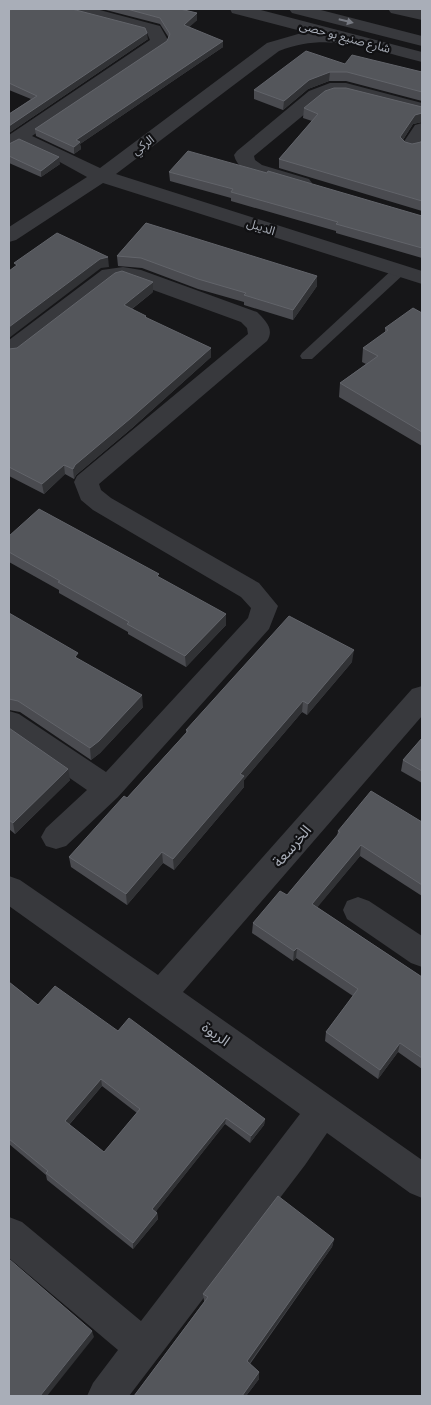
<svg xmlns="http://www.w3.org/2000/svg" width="431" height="1405" font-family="Cabin,'Noto Sans Arabic',sans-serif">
<rect width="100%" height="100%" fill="#161618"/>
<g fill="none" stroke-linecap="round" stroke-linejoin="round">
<polygon fill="#38393d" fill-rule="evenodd" points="399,267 406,271 404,274 312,359 302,359 300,356 302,353 394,268"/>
<g fill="#38393d" fill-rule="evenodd">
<polygon points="9,9 19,9 15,14 9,15"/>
<path d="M69 9H96L160 26 169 42 166 46 32 136 100 168 267 43 305 32 232 13 230 9H257L422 52V62C373 50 329 31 279 51L116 174 422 271V284L103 183 16 240 9 242V227L87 177 58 161 20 144 9 149V135L150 40 147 33 71 13Z"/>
<path d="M330 83H346L422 103V115L346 95H333L323 99 254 156 255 160 262 165 309 179 312 183 309 187 302 189 295 187C275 181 240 179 234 155L237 151 309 91Z"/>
<polygon points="422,123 422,143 418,150 411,152 404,150 401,146 415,125"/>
<path d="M123 267 141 270 257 312C265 320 275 329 267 341L99 484 101 490 111 498 259 583 278 606 269 629 118 797 66 846 56 849 46 846 41 837 46 828 87 790 9 736V711L19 714 106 772 248 618 251 608 241 597 93 510 81 500 74 482 77 476 248 334 247 328 241 322 123 279 115 281 17 356 9 358V340L102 270Z"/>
<polygon points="422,686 422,716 183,992 422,1160 422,1198 410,1193 327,1133 305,1165 129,1396 87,1396 93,1383 118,1350 9,1258 9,1217 22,1222 141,1321 300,1114 9,906 9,876 20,880 158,975 412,689"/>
<polygon points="358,897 369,901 422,936 422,967 411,963 347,919 343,910 347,901"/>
</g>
<g fill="#38393d" fill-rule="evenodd">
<polygon points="289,9 317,9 422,36 422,46 292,13"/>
<polygon points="388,9 422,10 422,20 391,13"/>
</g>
</g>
<g fill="#4a4b50" fill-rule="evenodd">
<polygon points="102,9 180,9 197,13 197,20 189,27 223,47 80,144 81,149 74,154 36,136 35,129 167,41 169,38 160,24"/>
<polygon points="9,10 148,39 9,133 9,114 31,99 9,90"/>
<polygon points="345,64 422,72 422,101 346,81 329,81 308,89 283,110 254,99 254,90"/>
<polygon points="422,107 422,122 413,124 403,140 405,142 412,144 421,142 422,139 422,211 279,168 279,159 312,121 303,118 304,108"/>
<polygon points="9,144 60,164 41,177 9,163"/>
<polygon points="169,172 422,216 422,258 336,233 336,231 231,201 231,198 170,181"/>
<polygon points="146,223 317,286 293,320 244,305 244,302 198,289 142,268 118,266 117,256"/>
<polygon points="153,292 132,309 211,357 132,428 76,475 74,479 65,474 44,494 9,476 9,349 17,348"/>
<polygon points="422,313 422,446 339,397 340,383 366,364 362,362 363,348 385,333 385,328"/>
<polygon points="9,536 159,578 226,625 186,667 128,634 128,632 59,593 59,590 9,562"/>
<polygon points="9,613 78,659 143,707 100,753 91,760 20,712 9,710"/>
<polygon points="352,662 307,715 302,712 244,780 244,787 174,870 163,863 127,905 71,867 69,857 127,798 186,733 186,730"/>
<polygon points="9,728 70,780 15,834 9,829"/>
<polygon points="422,738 422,783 401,771 403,760"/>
<polygon points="422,822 422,896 360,856 317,907 422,977 422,1069 398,1052 378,1079 325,1041 326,1032 353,996 296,958 293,961 252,933 253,923 287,895 337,836 338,831"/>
<path d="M9 982 38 1005 118 1031 265 1119 264 1125 250 1143 225 1124 156 1211 157 1213 158 1219 133 1249 47 1180 46 1175 9 1144ZM102 1086 137 1113 104 1152 69 1125Z"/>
<polygon points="334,1239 332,1247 250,1364 259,1372 259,1379 246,1396 134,1396 204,1302 204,1301 203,1294"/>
</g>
<g fill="#313235">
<polygon points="197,13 197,20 184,32 184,25"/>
<polygon points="147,33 148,39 9,133 9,126"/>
<polygon points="223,41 223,47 80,144 81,149 74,154 74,147 76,140"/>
<polygon points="330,72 329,81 308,89 283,110 284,101 309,80"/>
<polygon points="422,113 422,122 413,124 399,146 400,137 415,115"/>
<polygon points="59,157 60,164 41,177 41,171"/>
<polygon points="108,257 109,267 101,268 9,338 9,327 100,259"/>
<polygon points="317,276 317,286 293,320 293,310"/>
<polygon points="153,282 153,292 124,315 124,305"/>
<polygon points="211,348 211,357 132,428 76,475 74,479 73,469 75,465"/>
<polygon points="64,465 65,474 44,494 42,484"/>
<polygon points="226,614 226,625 186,667 185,656"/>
<polygon points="354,650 352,662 307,715 308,704"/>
<polygon points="142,695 143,707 100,753 91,760 90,748"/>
<polygon points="303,701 302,712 244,780 244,787 174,870 173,859 240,774"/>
<polygon points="68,769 70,780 15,834 13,823"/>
<polygon points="361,845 360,856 311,915 312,904"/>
<polygon points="162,852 163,863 127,905 126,894"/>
<polygon points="297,948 296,958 293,961 294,951"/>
<polygon points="400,1043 398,1052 378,1079 380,1070"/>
<polygon points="101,1079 102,1086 66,1128 65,1121"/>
<polygon points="226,1118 225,1124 153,1215 152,1209"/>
<polygon points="265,1119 264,1125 250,1143 251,1136"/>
<polygon points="157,1213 158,1219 133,1249 133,1243"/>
<polygon points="334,1239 332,1247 246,1368 247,1361"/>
<polygon points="92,1331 94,1337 47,1396 40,1396"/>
<polygon points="259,1372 259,1379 246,1396 242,1396"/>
</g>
<g fill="#54565b" stroke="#62646a" fill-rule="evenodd">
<polygon points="15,9 72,9 145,28 147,33 9,126 9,114 37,96 9,83 9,10"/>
<polygon points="127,9 180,9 197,13 184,25 223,41 76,140 80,142 74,147 35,129 167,41 170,34 160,18"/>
<polygon points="306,51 345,64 352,55 422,72 422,92 347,72 330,72 309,80 284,101 254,90"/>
<polygon points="334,88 346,88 422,107 422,113 415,115 400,137 405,142 412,144 421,142 422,139 422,201 279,159 318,114 304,108 325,91"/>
<polygon points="19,139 59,157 41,171 9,156 9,144"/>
<polygon points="188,151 267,173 268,171 422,216 422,248 336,224 338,222 231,192 233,189 169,172"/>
<polygon points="146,223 317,276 293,310 244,295 246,293 198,279 141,258 117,256"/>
<polygon points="57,233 108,257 100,259 9,327 9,271 17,265 14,263"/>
<polygon points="122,271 153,282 124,305 146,316 145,317 211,348 131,418 75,465 73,469 64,465 42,484 9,467 9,349 17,348 115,273"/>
<polygon points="413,308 422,313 422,432 340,383 378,356 363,348 388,330 385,328"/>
<polygon points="39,509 159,574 157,576 226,614 185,656 127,624 129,622 58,582 60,581 9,552 9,536"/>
<polygon points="9,613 78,653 75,657 142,695 99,741 90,748 18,701 9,699"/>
<polygon points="289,616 354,650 308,704 303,701 240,774 244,776 173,859 162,852 126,894 69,857 124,796 127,798 188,731 186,730"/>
<polygon points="9,728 68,769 13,823 9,820"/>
<polygon points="422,738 422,771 403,760"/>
<polygon points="371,791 422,822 422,885 361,845 312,904 422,977 422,1058 400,1043 380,1070 326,1032 358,989 297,948 294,951 253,923 280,891 287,895 340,832 338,831"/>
<path d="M9 982 38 1005 55 986 118 1031 129 1018 265 1119 251 1136 226 1118 152 1209 157 1213 133 1243 46 1173 48 1171 9 1139ZM101 1079 140 1109 104 1152 65 1121Z"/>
<polygon points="278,1196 334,1239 247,1361 259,1372 242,1396 134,1396 208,1297 203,1294"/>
<polygon points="9,1259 92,1331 40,1396 9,1396"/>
</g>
<defs><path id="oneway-solid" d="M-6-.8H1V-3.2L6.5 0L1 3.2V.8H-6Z" transform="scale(1.25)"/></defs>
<use fill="#767981" href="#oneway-solid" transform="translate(346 21) rotate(14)"/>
<g text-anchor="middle" stroke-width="4.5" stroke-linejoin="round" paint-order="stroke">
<g font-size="12" fill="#a9aeb8" stroke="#111113">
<text transform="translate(345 37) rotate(15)" y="4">شارع صنيع بو حصى</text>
<text transform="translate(143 145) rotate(-37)" y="4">الركي</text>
<text transform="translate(261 227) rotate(18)" y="4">الديبل</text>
</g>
<g font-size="15" fill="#a9aeb8" stroke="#111113">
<text transform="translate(292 846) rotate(-49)" y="5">الخرسعة</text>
<text transform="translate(216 1034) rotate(36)" y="5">الربوة</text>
</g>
</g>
<rect width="431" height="1405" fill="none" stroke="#a9aeb8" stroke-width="20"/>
</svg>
